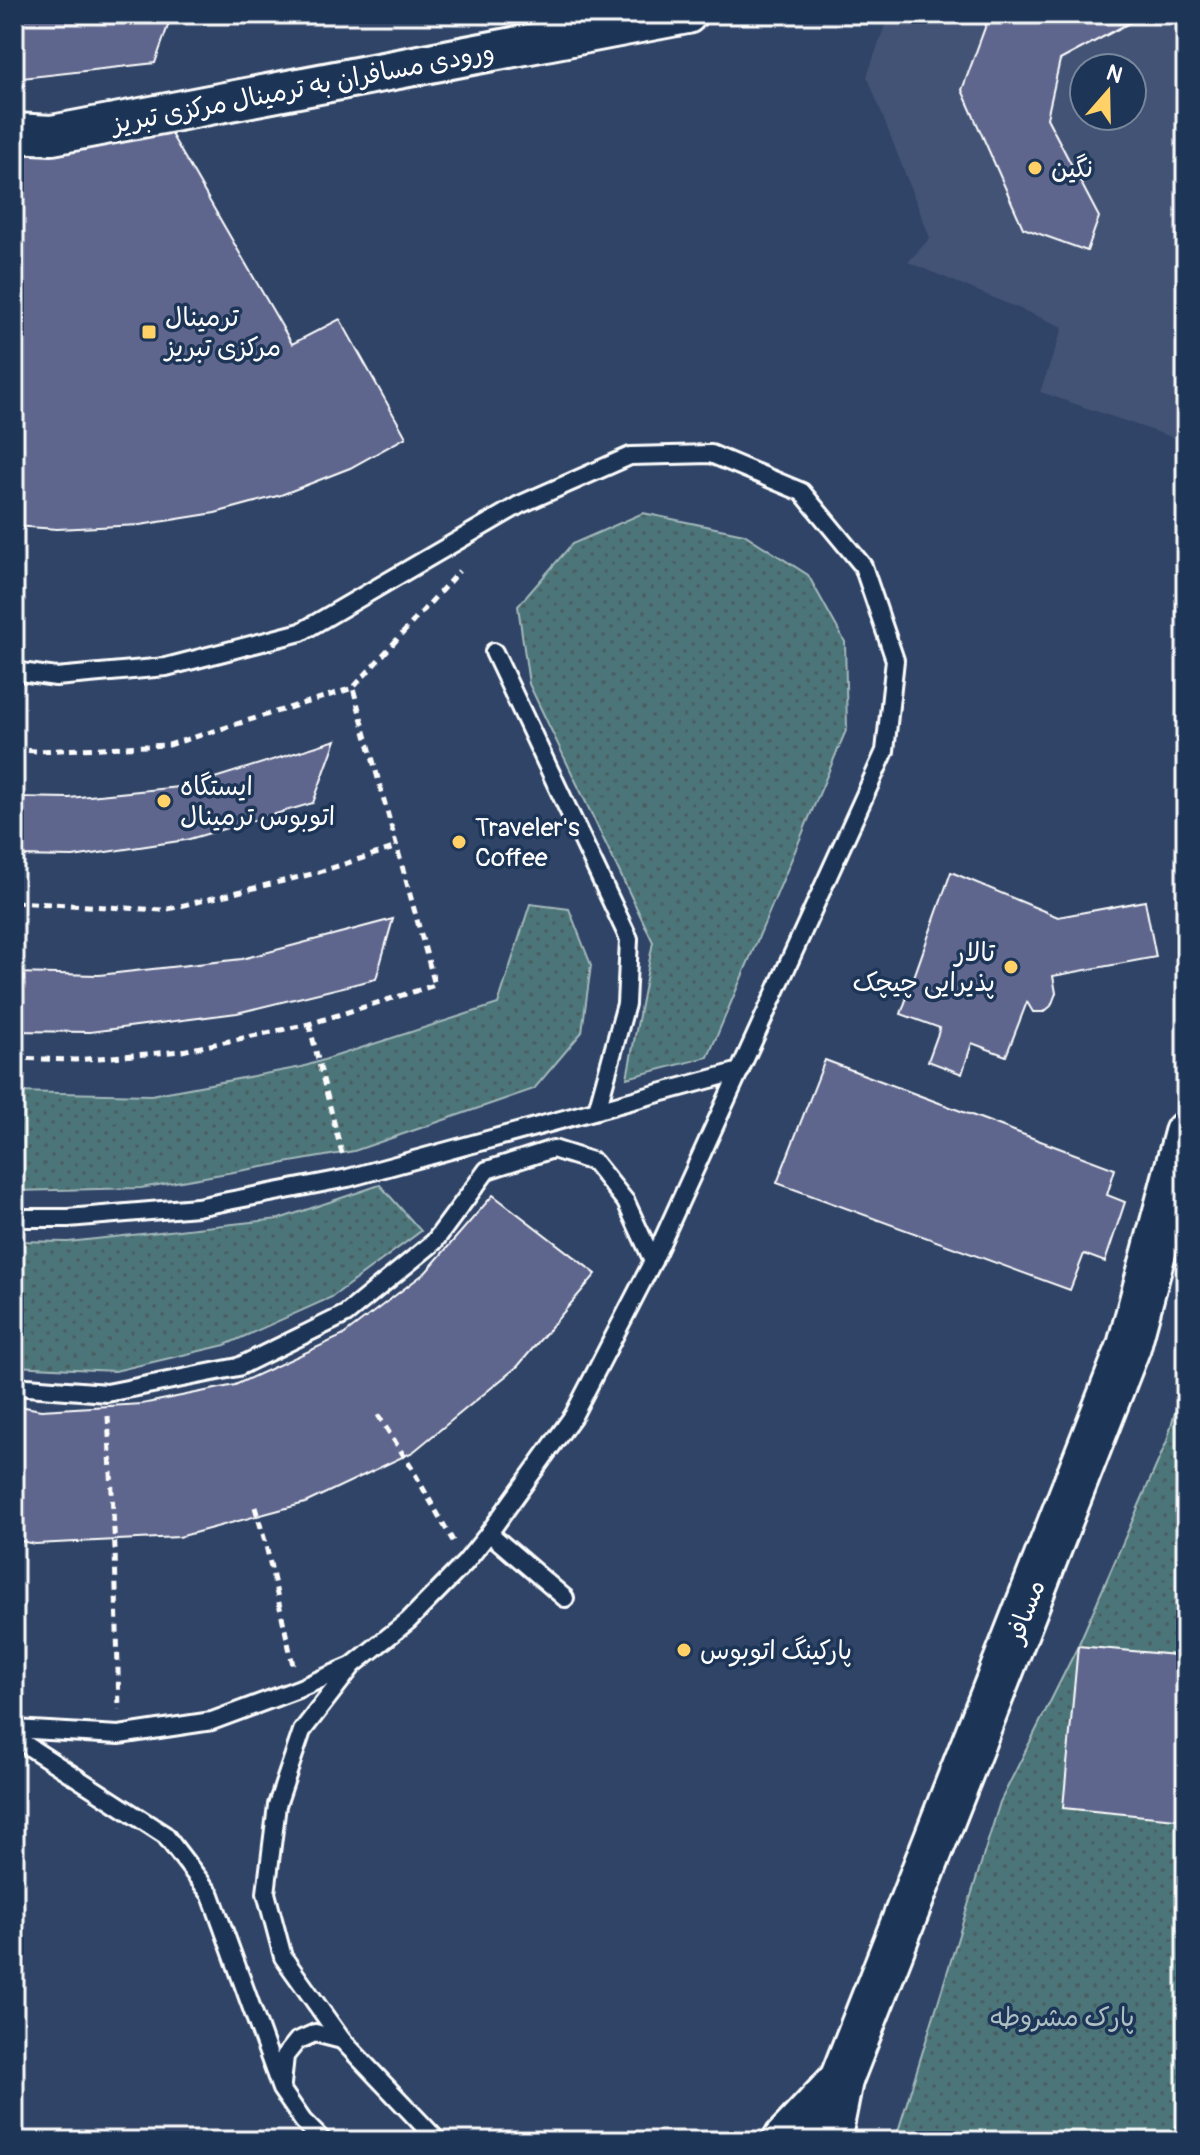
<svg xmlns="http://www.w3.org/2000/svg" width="1200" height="2155" font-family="Pangolin,'Playpen Sans Arabic',sans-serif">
<defs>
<pattern id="park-dots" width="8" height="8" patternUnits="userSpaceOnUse" patternTransform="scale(2)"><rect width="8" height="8" fill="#4b7479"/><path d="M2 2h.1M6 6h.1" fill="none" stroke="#4c5c5e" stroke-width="1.8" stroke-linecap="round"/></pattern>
</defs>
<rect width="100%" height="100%" fill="#304467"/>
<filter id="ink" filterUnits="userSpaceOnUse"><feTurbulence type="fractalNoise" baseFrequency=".0125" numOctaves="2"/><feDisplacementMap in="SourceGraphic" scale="16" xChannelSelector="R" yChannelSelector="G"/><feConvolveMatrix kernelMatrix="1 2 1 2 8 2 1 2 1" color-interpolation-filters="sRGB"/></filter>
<g filter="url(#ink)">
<path fill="#425275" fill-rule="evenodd" d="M889 14H1186V442L1040 392 1063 327 908 262 930 238 867 76ZM1084 68H1132V116H1084Z"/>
<g fill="url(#park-dots)" stroke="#a5babc" stroke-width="2">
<polygon points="643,513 744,534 808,575 845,642 847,728 708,1057 627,1078 653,942 529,684 518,606 572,544"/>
<polygon points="530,904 569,909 591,965 582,1032 534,1089 354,1151 141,1188 14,1191 14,1092 151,1095 302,1067 498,1004"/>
<polygon points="380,1185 421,1231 332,1297 225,1345 115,1371 14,1366 14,1241 68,1242 279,1219"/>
<polygon points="1186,1373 1186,2141 895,2141 1000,1802 1078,1646 1167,1441"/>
</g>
<g fill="#5e668d" stroke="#fff" stroke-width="2">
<polygon points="14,14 172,14 155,63 14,79"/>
<polygon points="990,14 1146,14 1060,60 1047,118 1099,217 1087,251 1023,228 962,90"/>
<polygon points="159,113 292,344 340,319 406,437 350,468 281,495 215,513 140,525 57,529 14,526 14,138"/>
<polygon points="336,740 313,803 186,840 73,857 14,856 14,797 69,798 189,786"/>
<polygon points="951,872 1058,917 1145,901 1156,957 1053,976 1056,993 1051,1006 1044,1012 1033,1012 1027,1002 1006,1056 972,1043 962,1074 928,1061 940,1028 901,1014"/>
<polygon points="393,919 376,979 237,1013 90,1032 14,1031 14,973 99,975 242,959"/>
<polygon points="825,1060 1115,1169 1107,1195 1125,1202 1105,1262 1084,1254 1070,1290 777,1183"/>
<polygon points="493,1195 596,1274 518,1366 413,1452 305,1503 179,1537 35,1544 14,1540 14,1405 41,1410 142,1404 235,1385 342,1336 426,1272"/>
<polygon points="1078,1646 1186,1656 1186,1820 1063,1808"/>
</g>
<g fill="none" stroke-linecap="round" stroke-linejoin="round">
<g stroke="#fff" stroke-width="22">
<g id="service">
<polyline points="494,652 629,939 626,1004 597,1110"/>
<polyline points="14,671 56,677 166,667 301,632 519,505 630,456 711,454 802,492 863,566 895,660 885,751 653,1261 573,1416 489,1533 465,1563 408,1621 353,1665 302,1731 277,1805 266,1893 283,1957 342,2040 438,2141"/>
<polyline points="14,1218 68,1218 197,1207 348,1178 740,1071"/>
<polyline points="14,1386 107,1393 238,1367 346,1314 434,1242 487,1170 553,1149 594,1162 626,1202 653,1261"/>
<polyline points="489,1533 565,1598"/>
<polyline points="14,1729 119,1735 212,1721 298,1689 349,1667"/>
<polyline points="14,1737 165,1835 211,1895 281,2089 303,2121 323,2141"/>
<polyline points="282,2084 285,2056 297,2041 315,2033 342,2040"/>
</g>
</g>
<g stroke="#fff" stroke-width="44">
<polyline id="tertiary" points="14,133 52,135 687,14"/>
</g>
<g stroke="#fff" stroke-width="48">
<g id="secondary">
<polyline points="841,2080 1129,1346 1186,1133"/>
<polyline points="784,2141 841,2080 829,2141"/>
</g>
</g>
<g stroke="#fff" stroke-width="5" stroke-dasharray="8 6" stroke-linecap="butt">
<polyline points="14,750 37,751 169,745 353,688 459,571"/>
<polyline points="14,902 164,910 316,873 397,847"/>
<polyline points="309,1024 342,1154"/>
<polyline points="14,1058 75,1060 182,1051 309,1024 435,985 353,688"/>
<polyline points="378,1415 411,1467 453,1541"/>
<polyline points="108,1416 115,1549 119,1710"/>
<polyline points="255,1507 265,1541 293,1665"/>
<polyline points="1171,2141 1186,2111"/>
</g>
<use href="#service" stroke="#1d3557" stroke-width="16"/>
<use href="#tertiary" stroke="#1d3557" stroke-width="38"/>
<use href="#secondary" stroke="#1d3557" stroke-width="42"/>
</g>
</g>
<g fill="#ffd166" stroke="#1d3557" stroke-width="3">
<circle cx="1035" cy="168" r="8"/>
<rect x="141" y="324" width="16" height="16" rx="4"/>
<circle cx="164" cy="801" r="8"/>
<circle cx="459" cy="842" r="8"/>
<circle cx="1011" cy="967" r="8"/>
<circle cx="684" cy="1650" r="8"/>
</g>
<g text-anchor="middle" stroke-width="7" stroke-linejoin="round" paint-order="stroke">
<g font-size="26" fill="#fff" stroke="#1d3557">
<text transform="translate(303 87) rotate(-11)" y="9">ورودی مسافران به ترمینال مرکزی تبریز</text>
<text transform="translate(1025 1611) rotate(-69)" y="9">مسافر</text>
</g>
<g font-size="26" fill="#fff" stroke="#1d3557" text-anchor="start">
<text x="1051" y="177">نگین</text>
<text x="165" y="326">ترمینال<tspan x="165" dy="30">مرکزی تبریز</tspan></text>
<text x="180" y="795">ایستگاه<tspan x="180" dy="30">اتوبوس ترمینال</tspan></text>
<text x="475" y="836">Traveler's<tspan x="475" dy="30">Coffee</tspan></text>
<text x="995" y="961" text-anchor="end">تالار<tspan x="995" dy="30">پذیرایی چیچک</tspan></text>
<text x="700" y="1659">پارکینگ اتوبوس</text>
</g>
<g font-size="26" fill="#aec0c3" stroke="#1d3557">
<text x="1062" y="2026">پارک مشروطه</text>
</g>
</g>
<rect width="1200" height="2155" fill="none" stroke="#1d3557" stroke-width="48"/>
<rect x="24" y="24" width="1152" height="2107" fill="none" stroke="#fff" stroke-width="3" filter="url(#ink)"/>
<g transform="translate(1108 92) rotate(20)"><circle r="38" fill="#1d3557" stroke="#77869a" stroke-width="2"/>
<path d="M0-6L14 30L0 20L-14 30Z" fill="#ffd166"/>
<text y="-12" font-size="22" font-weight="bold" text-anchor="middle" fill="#ffffff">N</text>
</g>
</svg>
